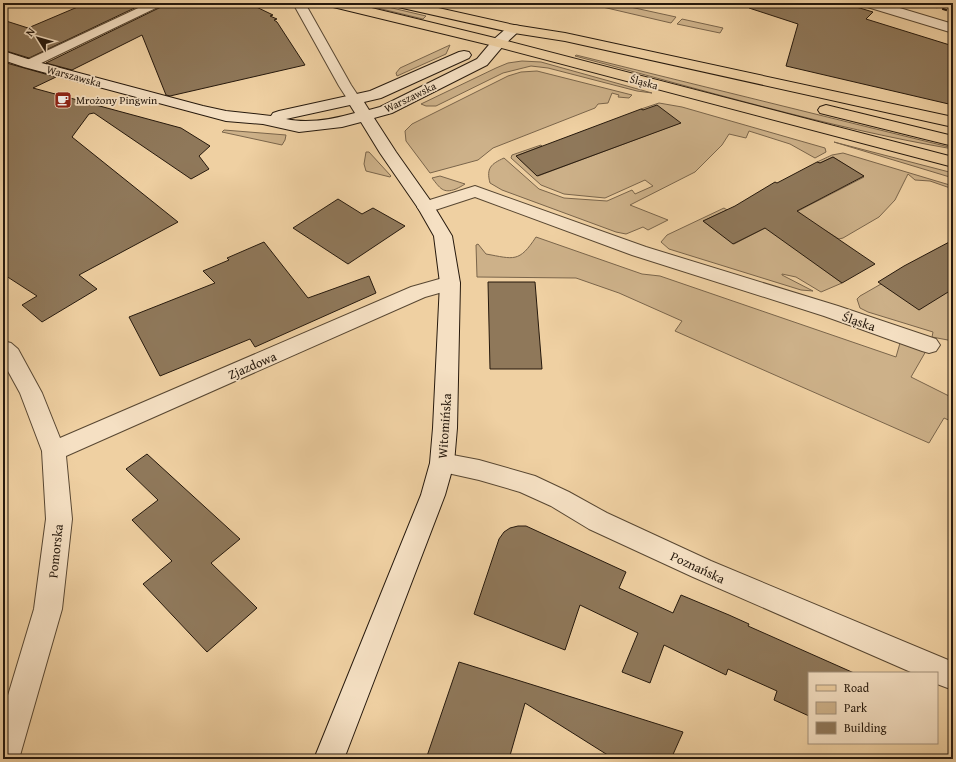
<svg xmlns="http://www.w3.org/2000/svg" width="956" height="762" font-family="'Gentium Book Plus',serif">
<rect width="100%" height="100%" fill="#efd0a2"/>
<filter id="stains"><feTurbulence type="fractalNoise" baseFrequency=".005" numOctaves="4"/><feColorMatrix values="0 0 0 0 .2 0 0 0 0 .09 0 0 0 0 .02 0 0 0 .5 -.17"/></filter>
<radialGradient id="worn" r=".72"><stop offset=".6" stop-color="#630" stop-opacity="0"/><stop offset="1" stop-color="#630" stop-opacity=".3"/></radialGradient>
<g fill="#cdb189" stroke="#7a654b">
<polygon points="357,3 371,3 426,16 423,19"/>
<polygon points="596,3 612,3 676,17 671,23 594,5"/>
<polygon points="682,19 723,28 720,33 677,24"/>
<polygon points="450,45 446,54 397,76 396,73 400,68"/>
<path d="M576 55 953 148V149C825 127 700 89 575 56Z"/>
<polygon points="522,61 541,62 652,93 637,91 548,68 531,66 503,73 436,106 426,106 421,104 496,68 508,63"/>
<polygon points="537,71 632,95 629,98 618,97 619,95 612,93 608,103 598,104 595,108 493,148 478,160 430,173 406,141 405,131 412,124 508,76 521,72"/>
<path d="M659 103 682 107 825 148 826 152 815 158 790 144 749 131 746 138 729 134 722 145 695 172 630 205 668 220 648 230 643 227 626 234 616 232 502 190 490 183C486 168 491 164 504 158L539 189 564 198 607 201 632 190 635 194 653 186 645 180 605 198 564 194 541 185 511 158 512 155 541 145 542 146 516 156 538 176 680 123 641 109Z"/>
<polygon points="224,130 286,135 285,140 282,145 222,132"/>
<polygon points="834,142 953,173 953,178"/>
<polygon points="366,152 369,152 391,176 390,177 366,171 364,164"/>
<polygon points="843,153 953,186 953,189 930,181 915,180 908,174 895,200 879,217 843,238 839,239 826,231 795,248 842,283 821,292 796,277 782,274 782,275 813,291 801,290 669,249 661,242 667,235 724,208 727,210 703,221 734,244 864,177 833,157 820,163 817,162 832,155"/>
<path d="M440 176 465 184C462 186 460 187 456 189 443 194 440 188 432 178Z"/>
<path d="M536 237 642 274 660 276 896 357 900 343 926 351 911 377 953 398V422L944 418 929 443 675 331 682 321 619 293 576 278 477 277 476 245 478 244 486 254C514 259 519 263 536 237Z"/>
<polygon points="881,284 953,289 953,341 932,337 933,332 868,312 860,308 857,299 860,296"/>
</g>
<g fill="#8f785a" stroke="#26190d">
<polygon points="87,3 145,3 29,58 3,50 3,20 28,28"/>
<polygon points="166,3 248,3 273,15 270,16 277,19 274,20 277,22 305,65 170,96 166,95 142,35 72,70 46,63 163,6"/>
<polygon points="750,3 843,3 873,12 866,19 953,46 953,105 786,66 798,24 749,8"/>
<polygon points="3,62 56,77 33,88 181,128 210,146 199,156 209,169 191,179 94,113 89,114 72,137 178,222 79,275 97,289 42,322 22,305 37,296 3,274"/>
<polygon points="657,105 681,123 537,176 516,156 641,109 643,110"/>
<polygon points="833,157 864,176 797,211 875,264 842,283 765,228 733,244 703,221 735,206 775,182 777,183 817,162 820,163"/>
<polygon points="338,199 362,214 373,208 405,226 348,264 293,228"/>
<polygon points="953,240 953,289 919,310 878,282 904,266"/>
<polygon points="264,242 308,298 369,276 376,293 255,347 250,339 160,376 129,317 215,283 203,271 229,260 227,258"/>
<polygon points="488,282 535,282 542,369 490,369"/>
<polygon points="147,454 240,539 211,563 257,608 207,652 143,584 172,561 132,520 158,500 126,469"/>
<polygon points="518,526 526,526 626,572 619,588 673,613 681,595 729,615 749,624 748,626 854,673 809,673 809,716 774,700 777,691 728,669 726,675 664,645 650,683 622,672 638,633 580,605 565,650 474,614 499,539 504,532 510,528"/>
<polygon points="459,662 530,684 683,732 671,759 614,759 525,703 509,759 426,759"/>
</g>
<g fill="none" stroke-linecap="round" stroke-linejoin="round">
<g stroke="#584732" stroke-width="2">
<g id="lane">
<polygon points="149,3 164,3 162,5 33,67 25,67 23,64 25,61"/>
<polygon points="296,3 304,3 306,5 351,85 361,100 360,103 350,103 339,86 294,5"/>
</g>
</g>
<g stroke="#584732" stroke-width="2">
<g id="street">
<polygon points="862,3 883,3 953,24 953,33 864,6"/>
<polygon points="475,186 646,247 838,306 936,339 940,345 936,351 929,353 922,351 824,316 632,255 475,197 426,213 420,211 417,207 420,203"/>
<polygon points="450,276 457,278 460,283 457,288 425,297 66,456 72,519 62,609 19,759 3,759 3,712 34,609 46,519 42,451 20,393 3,362 3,341 11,343 18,349 42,393 60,438 411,287"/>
<polygon points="442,453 479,460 535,476 569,492 607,513 711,561 953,662 953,690 937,684 937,673 913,673 693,577 589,529 551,506 520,492 479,480 434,470 430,463 434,456"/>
</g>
</g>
<g stroke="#26190d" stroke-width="2">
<path id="secondary" d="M514 25 519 26 521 29 503 46 487 65 392 113 374 118 396 152 432 203 452 236 460 283 457 428 454 463 445 495 344 759H314L421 495 430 463 433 428 440 283 434 236 418 208 380 153 361 122 342 127 299 132 263 124 226 121 24 67 3 60V51L34 61 203 106 226 111 271 116 273 113 279 111 370 91 459 52 464 51 469 52 471 55 469 58 381 98 364 102 369 110 380 107 477 59 493 40 509 26ZM350 105 355 113C334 119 308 124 286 119Z"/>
</g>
<g stroke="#26190d" stroke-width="2">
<g id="primary">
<polygon points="327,3 351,3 503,40 953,157 953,167 494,46 329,6"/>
<polygon points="391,3 416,3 514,25 565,33 953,117 953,127 565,41 514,33 398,7 393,6"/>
<polygon points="826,105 953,136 953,146 820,113 818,110 820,107"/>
</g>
</g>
<use href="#lane" fill="#f5e0c3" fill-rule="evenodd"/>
<use href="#street" fill="#f5e0c3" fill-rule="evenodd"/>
<use href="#secondary" fill="#f5e0c3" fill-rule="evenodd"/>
<use href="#primary" fill="#efd0a2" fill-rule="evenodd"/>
<polyline stroke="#26190d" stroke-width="2" stroke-dasharray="5 5" stroke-linecap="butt" points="923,3 953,12"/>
</g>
<defs>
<g id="cafe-square" transform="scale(0.9)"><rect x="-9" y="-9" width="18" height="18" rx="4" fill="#8f2418" stroke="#f5e0c3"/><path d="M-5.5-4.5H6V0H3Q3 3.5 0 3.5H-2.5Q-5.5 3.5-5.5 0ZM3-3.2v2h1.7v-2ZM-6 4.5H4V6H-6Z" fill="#fff"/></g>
</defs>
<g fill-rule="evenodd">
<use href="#cafe-square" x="63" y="100"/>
</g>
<g text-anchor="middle" stroke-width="3.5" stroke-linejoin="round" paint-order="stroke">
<g font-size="11" fill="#26190d" stroke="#f5e0c3">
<text transform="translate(74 76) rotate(15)" y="4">Warszawska</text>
<text transform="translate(644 82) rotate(15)" y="4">Śląska</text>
<text transform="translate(410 97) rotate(-26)" y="4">Warszawska</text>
</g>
<g font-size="11" fill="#26190d" stroke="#f5e0c3" text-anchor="start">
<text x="76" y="104">Mrożony Pingwin</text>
</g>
<g font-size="13" fill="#26190d" stroke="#f5e0c3">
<text transform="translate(859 321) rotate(19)" y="5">Śląska</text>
<text transform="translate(252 365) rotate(-23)" y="5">Zjazdowa</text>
<text transform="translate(444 426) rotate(-86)" y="5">Witomińska</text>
<text transform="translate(55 551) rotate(-84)" y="5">Pomorska</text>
<text transform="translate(698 567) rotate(25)" y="5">Poznańska</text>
</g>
</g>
<rect width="956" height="762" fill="none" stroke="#efd0a2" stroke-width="16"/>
<rect x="4" y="4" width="948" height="754" fill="none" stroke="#26190d" stroke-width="2"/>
<rect x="8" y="8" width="940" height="746" fill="none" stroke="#26190d"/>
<rect x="808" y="672" width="130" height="72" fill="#f5e0c3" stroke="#a2907a"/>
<rect x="816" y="685" width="20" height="6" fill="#efd0a2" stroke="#a2907a"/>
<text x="844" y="692" font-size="12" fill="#26190d">Road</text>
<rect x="816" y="702" width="20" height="12" fill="#cdb189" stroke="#a2907a"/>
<text x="844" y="712" font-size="12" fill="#26190d">Park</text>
<rect x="816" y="722" width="20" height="12" fill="#8f785a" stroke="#a2907a"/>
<text x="844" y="732" font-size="12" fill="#26190d">Building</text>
<g transform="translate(38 38) rotate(307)" stroke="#f5e0c3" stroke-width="3" paint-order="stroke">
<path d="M0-3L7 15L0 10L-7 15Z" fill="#26190d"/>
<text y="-6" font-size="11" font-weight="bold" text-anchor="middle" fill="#26190d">N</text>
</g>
<rect width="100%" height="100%" filter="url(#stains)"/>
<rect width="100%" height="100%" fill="url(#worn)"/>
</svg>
